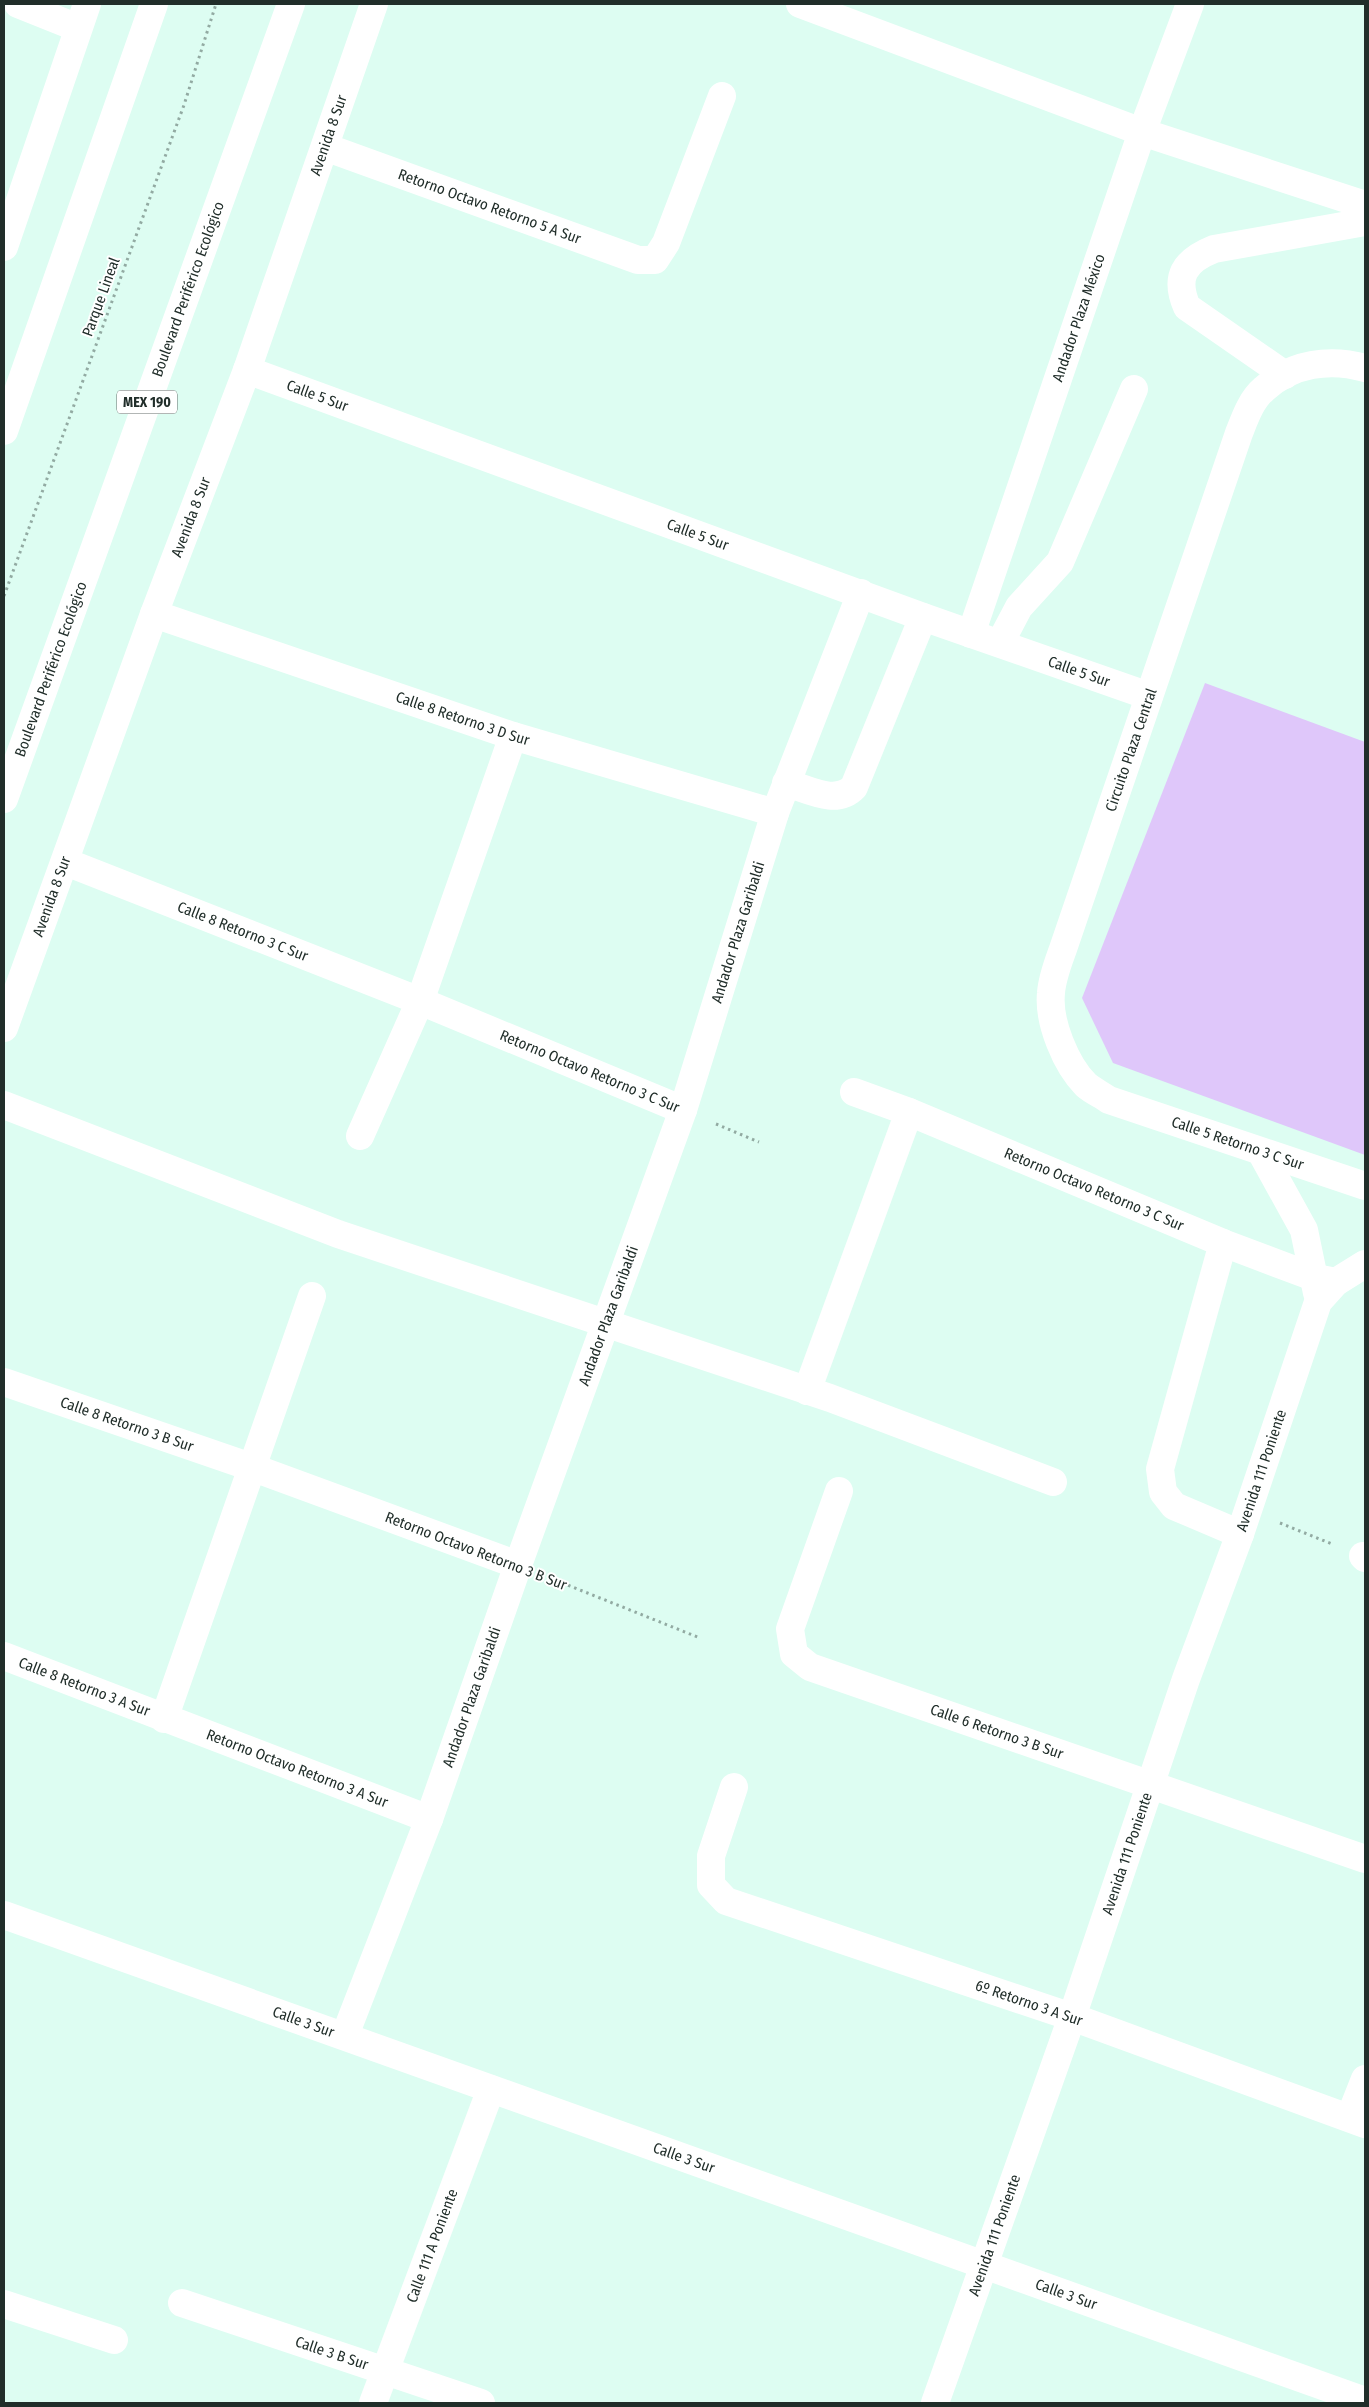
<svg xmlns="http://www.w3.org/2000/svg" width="1369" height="2407" font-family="'Fira Sans Condensed',sans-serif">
<rect width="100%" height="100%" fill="#ddfdf2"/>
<polygon fill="#dfc7fa" points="1205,683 1365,742 1365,1155 1113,1063 1082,998"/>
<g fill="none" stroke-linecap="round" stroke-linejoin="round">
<g stroke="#92aaa2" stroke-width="3" stroke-dasharray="2.5 4" stroke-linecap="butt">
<polyline points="4,596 184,105 216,4"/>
<polyline points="716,1124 759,1142"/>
<polyline points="1280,1523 1332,1544"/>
<polyline points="550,1578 700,1638"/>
</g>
<g stroke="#fff" stroke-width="28">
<polyline points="18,4 78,28"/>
<polyline points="800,4 1142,132 1365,205"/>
<path id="s1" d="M325 147 638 260H655L666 243 722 96"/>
<polyline points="4,247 87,4"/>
<path id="s2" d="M1365 368C1330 358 1292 363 1264 389 1251 400 1245 418 1239 433L1063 949C1058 963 1052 978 1051 993 1048 1022 1066 1065 1086 1085 1093 1091 1102 1095 1109 1100L1365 1186"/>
<path id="s3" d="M247 370 923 617 1149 696"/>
<path d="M1285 375 1187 307C1174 277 1184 261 1214 249L1365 222"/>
<path id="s4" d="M154 614 513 736 775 813"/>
<path id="s5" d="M971 634 1142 132 1190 4"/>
<polyline points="1000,643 1019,607 1060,562 1134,389"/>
<path d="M786 783C808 789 836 806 854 787L923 617"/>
<path id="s6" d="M66 862 420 1001 683 1110"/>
<path id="s7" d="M4 1028 154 614 247 370 374 4"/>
<path id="s8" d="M854 1092 909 1112 1223 1243 1316 1278 1336 1282"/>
<polyline points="4,1105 338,1234 830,1398 1053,1482"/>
<polyline points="360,1136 420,1001 513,736"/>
<polyline points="1261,1152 1304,1230 1317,1293"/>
<polyline points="1223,1243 1160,1469 1163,1492 1174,1506 1240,1534"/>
<path id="s9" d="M4 1382 251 1467 518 1565"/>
<polyline points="807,1391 909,1112"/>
<path id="s10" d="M839 1491 790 1629 794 1654 810 1667 1365 1859"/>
<polyline points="1363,1556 1365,1558"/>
<path id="s11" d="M4 1656 429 1819"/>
<polyline points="164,1719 312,1296"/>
<polyline points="734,1787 711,1856 711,1885 726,1901 1072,2017 1365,2124"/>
<path id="s12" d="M4 1915 1365 2401"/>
<path id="s13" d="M345 2035 429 1819 518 1565 683 1110 775 813 861 593"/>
<polyline points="1350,2117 1365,2079"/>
<path id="s14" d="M182 2303 481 2403"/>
<polyline points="4,2304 114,2340"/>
<path id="s15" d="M373 2403 491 2089"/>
<path id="s16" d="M935 2403 1072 2017 1186 1679 1240 1534 1318 1302 1336 1282 1365 1264"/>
</g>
<g stroke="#fff" stroke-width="28">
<polyline points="4,431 154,4"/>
<path id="s17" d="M4 799 291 4"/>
</g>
</g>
<g text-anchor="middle" stroke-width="4" stroke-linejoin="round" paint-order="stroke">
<rect fill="#fff" stroke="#646d6a" stroke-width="1" x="117" y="390.5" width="60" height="23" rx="4"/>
<g font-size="14" font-weight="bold" fill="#212e2a">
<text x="147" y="407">MEX 190</text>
</g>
<g font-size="15" fill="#212e2a" stroke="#fff">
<text dy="5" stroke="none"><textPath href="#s7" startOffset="950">Avenida 8 Sur</textPath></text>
<text dy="5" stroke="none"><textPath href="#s1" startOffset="175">Retorno Octavo Retorno 5 A Sur</textPath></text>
<text dy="5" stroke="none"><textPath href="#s17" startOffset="542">Boulevard Periférico Ecológico</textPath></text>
<text transform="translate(101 297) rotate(-70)" y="5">Parque Lineal</text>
<text dy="5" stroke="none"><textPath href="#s5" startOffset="334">Andador Plaza México</textPath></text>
<text dy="5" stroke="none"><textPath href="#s3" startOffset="75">Calle 5 Sur</textPath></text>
<text dy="5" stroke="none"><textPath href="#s7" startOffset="544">Avenida 8 Sur</textPath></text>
<text dy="5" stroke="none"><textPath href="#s3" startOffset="480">Calle 5 Sur</textPath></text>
<text dy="5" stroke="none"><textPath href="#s17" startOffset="138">Boulevard Periférico Ecológico</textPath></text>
<text dy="5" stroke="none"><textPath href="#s3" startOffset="885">Calle 5 Sur</textPath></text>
<text dy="5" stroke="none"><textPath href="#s4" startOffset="326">Calle 8 Retorno 3 D Sur</textPath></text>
<text transform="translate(1131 750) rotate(-71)" y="5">Circuito Plaza Central</text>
<text dy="5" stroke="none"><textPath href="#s7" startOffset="140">Avenida 8 Sur</textPath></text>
<text dy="5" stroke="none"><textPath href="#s6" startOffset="190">Calle 8 Retorno 3 C Sur</textPath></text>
<text dy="5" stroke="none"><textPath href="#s13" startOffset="1171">Andador Plaza Garibaldi</textPath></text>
<text dy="5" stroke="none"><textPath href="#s6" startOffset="564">Retorno Octavo Retorno 3 C Sur</textPath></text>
<text dy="5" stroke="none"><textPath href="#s2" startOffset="1014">Calle 5 Retorno 3 C Sur</textPath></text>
<text dy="5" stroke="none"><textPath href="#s8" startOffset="259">Retorno Octavo Retorno 3 C Sur</textPath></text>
<text dy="5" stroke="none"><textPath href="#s13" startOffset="766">Andador Plaza Garibaldi</textPath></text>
<text dy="5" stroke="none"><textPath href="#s9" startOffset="130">Calle 8 Retorno 3 B Sur</textPath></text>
<text dy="5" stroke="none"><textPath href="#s16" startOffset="988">Avenida 111 Poniente</textPath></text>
<text transform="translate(476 1551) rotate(21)" y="5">Retorno Octavo Retorno 3 B Sur</text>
<text dy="5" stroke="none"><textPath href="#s11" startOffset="86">Calle 8 Retorno 3 A Sur</textPath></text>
<text dy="5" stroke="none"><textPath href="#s13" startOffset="361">Andador Plaza Garibaldi</textPath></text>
<text dy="5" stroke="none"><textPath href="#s10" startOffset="390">Calle 6 Retorno 3 B Sur</textPath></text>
<text dy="5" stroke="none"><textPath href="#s11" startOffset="314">Retorno Octavo Retorno 3 A Sur</textPath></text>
<text dy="5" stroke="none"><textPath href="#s16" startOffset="582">Avenida 111 Poniente</textPath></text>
<text transform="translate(1029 2003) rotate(19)" y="5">6º Retorno 3 A Sur</text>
<text dy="5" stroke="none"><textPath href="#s12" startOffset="318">Calle 3 Sur</textPath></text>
<text dy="5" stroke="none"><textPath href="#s12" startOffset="722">Calle 3 Sur</textPath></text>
<text dy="5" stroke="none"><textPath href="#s16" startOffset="178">Avenida 111 Poniente</textPath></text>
<text dy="5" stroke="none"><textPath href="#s15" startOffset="168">Calle 111 A Poniente</textPath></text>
<text dy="5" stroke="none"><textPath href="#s12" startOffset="1128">Calle 3 Sur</textPath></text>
<text dy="5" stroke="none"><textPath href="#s14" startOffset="158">Calle 3 B Sur</textPath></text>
</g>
</g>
<rect width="1369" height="2407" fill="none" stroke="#212e2a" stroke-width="10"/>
</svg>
